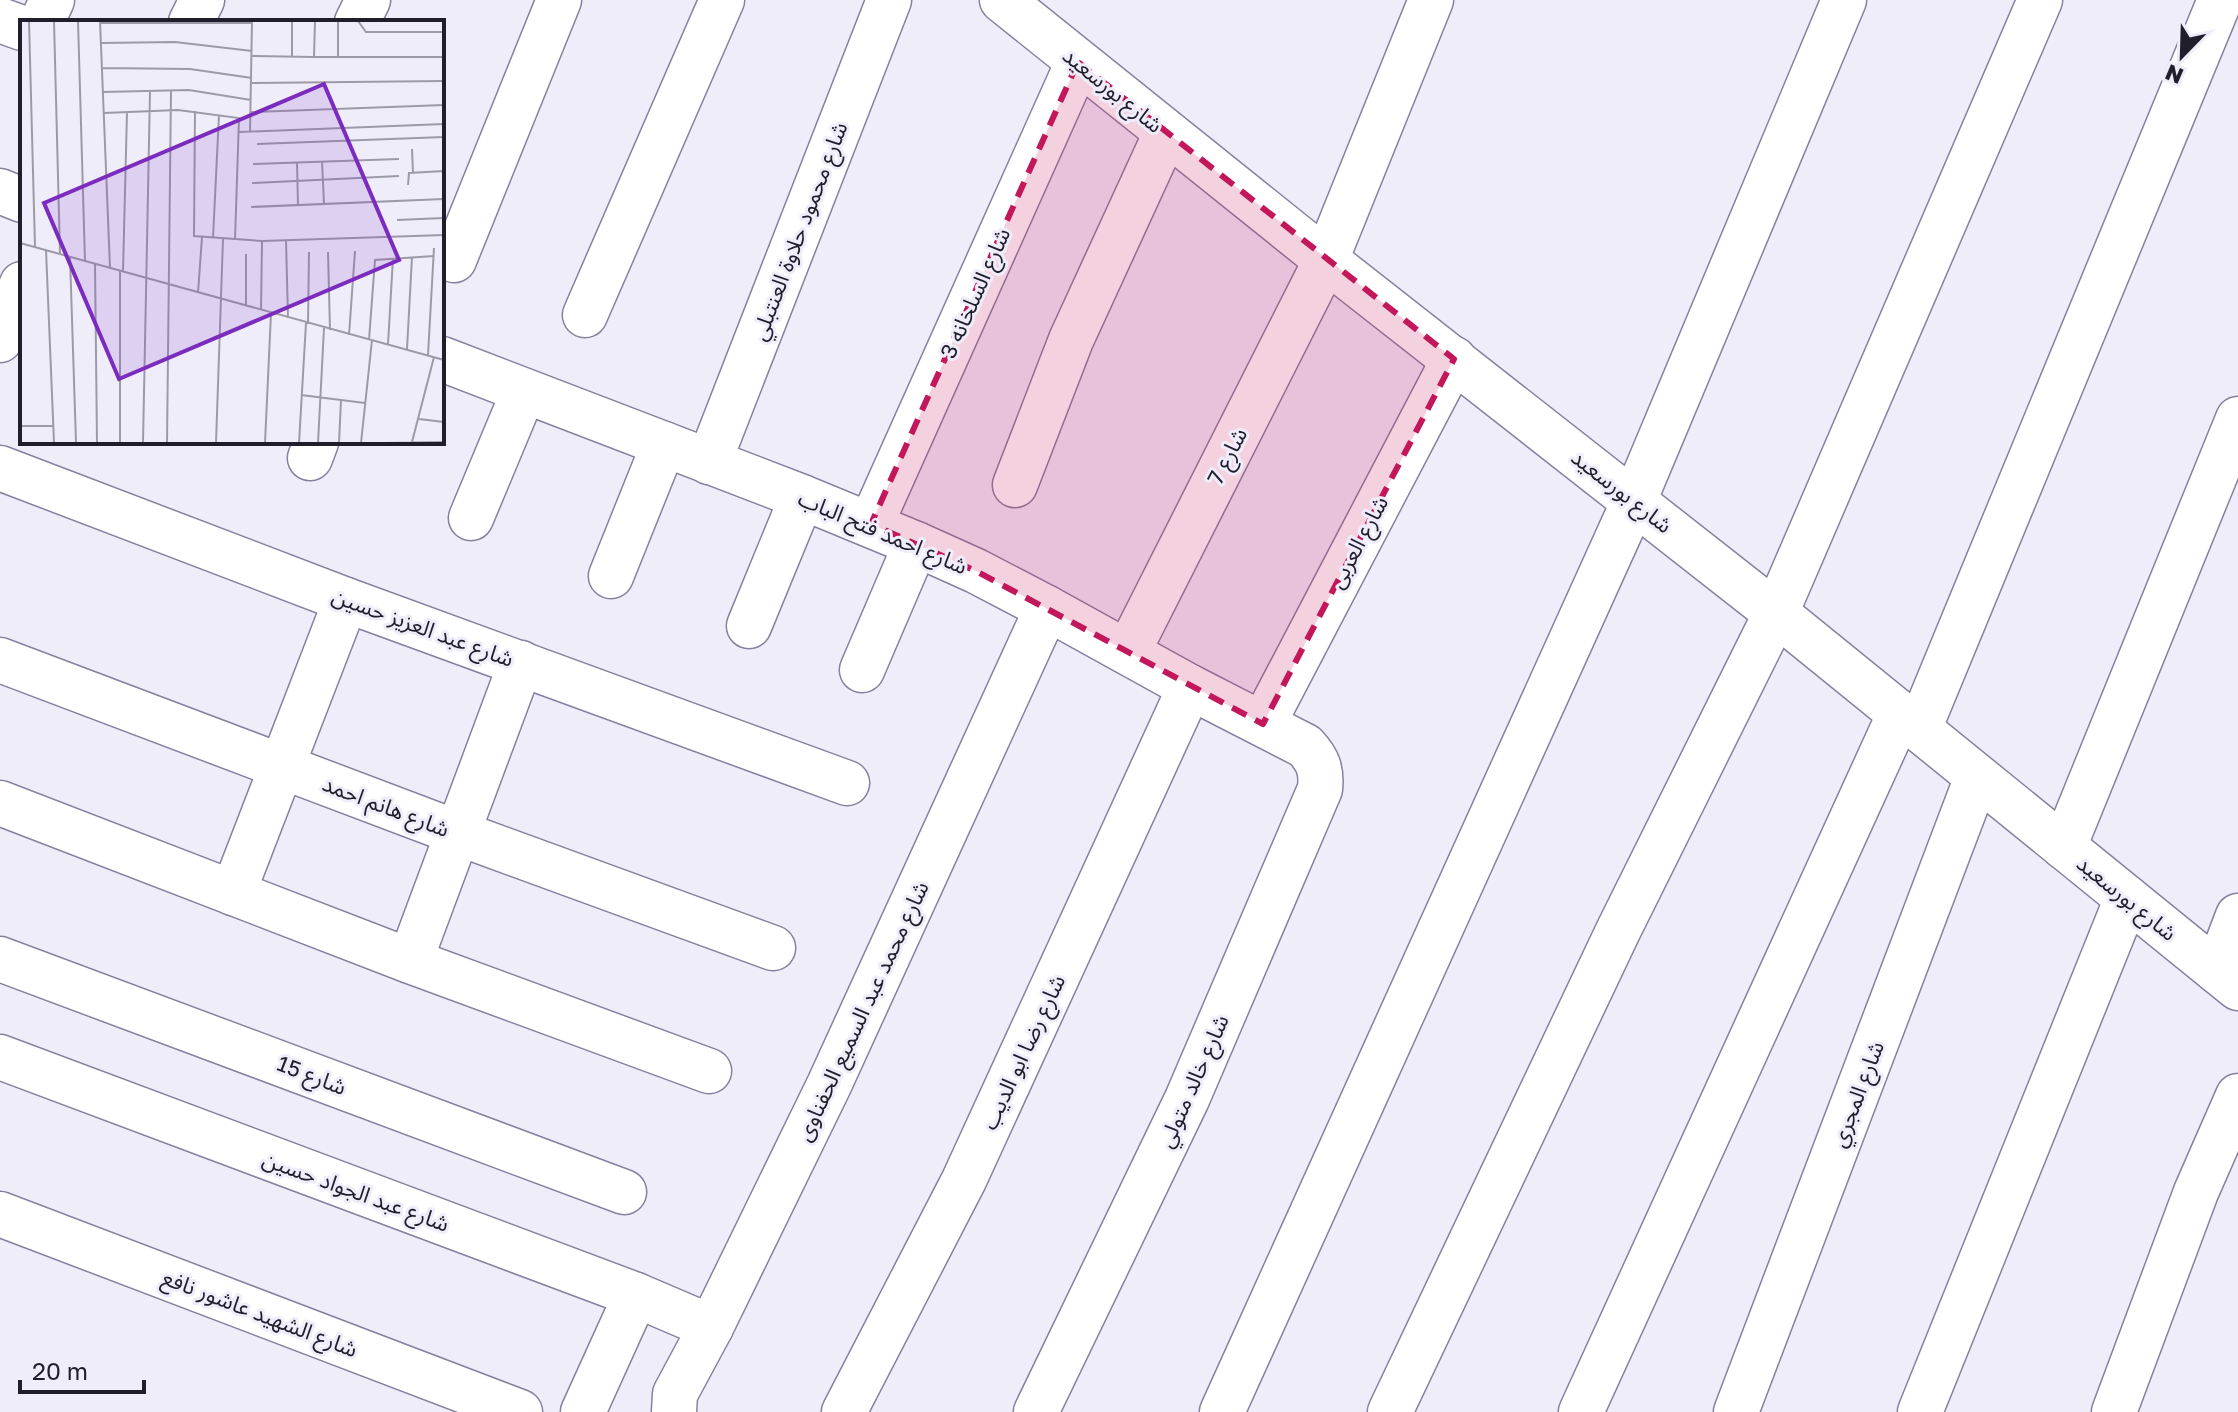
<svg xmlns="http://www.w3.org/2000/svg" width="2238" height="1412" font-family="'Golos Text','Noto Sans Arabic',sans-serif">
<rect width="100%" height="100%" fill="#f0edfb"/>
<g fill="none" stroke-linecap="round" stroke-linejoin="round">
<g stroke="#87809f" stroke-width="47">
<g id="minor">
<polyline points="0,20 22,28"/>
<polyline points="42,22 52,0"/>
<polyline points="191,22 202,0"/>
<polyline points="357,22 368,0"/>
<polyline points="0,191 22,200"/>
<polyline points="454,260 559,0"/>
<polyline points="585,315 722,0"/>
<polyline points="0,340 22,284"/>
<path d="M442 359 802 497 916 544 976 571 1047 608 1190 687 1305 746C1318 760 1322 770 1320 789L1187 1099 1036 1412"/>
<polyline points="310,458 316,442"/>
<polyline points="709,462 889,0"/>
<polyline points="0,468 346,600 847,783"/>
<polyline points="1015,485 1071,340 1166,133"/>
<polyline points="471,518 524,391"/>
<polyline points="871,524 1078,62"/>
<polyline points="611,576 664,444"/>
<polyline points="749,626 802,497"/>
<polyline points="1128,652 1326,260 1431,0"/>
<polyline points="0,660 458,833 773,948"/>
<polyline points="862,670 916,544"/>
<polyline points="1263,724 1454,359"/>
<polyline points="1919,729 2220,0"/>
<polyline points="0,803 410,961 709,1071"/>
<polyline points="2064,847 2238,419"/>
<polyline points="233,893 346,600"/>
<polyline points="0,959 624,1192"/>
<polyline points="410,961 521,663"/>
<polyline points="2217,971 2238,916"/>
<polyline points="0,1057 636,1295 711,1327"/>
<polyline points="0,1214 520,1412"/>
<polyline points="583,1412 636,1295"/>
<polyline points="674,1412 675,1394 711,1327 829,1085 1047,608"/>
<polyline points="844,1412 964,1180 1190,687"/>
<polyline points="1222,1412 1634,501 1844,0"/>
<polyline points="1390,1412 1618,931 1776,613 2040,0"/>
<polyline points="1581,1412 1900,713"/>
<polyline points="1736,1412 1977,777"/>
<polyline points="1920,1412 2127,898"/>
<polyline points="2114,1412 2196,1192 2238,1096"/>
</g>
</g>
<g stroke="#87809f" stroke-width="47">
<polyline id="major" points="1002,0 1326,260 1776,613 2238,988"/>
</g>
<use href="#minor" stroke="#fff" stroke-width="44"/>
<use href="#major" stroke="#fff" stroke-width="44"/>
</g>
<path fill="#c2185b" fill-opacity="0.2" stroke="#c2185b" stroke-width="6" stroke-dasharray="16 10" stroke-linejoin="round" d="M1078 62 1454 359 1263 724 976 571 871 524Z"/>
<g text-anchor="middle" stroke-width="6" stroke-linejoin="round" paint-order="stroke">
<g font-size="22" fill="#211e2b" stroke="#f0edfb">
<text transform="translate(1113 90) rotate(39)" y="8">شارع بورسعيد</text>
<text transform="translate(799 231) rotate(-69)" y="8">شارع محمود حلاوة العنتبلي</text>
<text transform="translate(975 293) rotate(-66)" y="8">شارع السلخانه 3</text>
<text transform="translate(1227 456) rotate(-63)" y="8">شارع 7</text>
<text transform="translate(1622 491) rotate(38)" y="8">شارع بورسعيد</text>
<text transform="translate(883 532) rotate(23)" y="8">شارع احمد فتح الباب</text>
<text transform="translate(1358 542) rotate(-62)" y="8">شارع العربى</text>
<text transform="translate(423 627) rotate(20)" y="8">شارع عبد العزيز حسين</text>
<text transform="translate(386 806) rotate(21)" y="8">شارع هانم احمد</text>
<text transform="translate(2127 898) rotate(39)" y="8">شارع بورسعيد</text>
<text transform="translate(862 1011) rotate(-65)" y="8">شارع محمد عبد السميع الحفناوى</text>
<text transform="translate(1023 1052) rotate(-65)" y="8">شارع رضا ابو الديب</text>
<text transform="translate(312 1075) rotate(21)" y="8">شارع 15</text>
<text transform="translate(1193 1081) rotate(-66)" y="8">شارع خالد متولي</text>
<text transform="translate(1857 1094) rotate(-69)" y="8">شارع المجري</text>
<text transform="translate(356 1191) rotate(20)" y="8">شارع عبد الجواد حسين</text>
<text transform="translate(260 1313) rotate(21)" y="8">شارع الشهيد عاشور نافع</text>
</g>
</g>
<g transform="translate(20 20)">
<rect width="424" height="424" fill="#f0edfb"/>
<path fill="none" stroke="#9d9aa8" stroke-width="2" d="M9 1 15 227M34 1 40 234M58 1 65 241M80 1 90 248M272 1V36M295 1 294 37H424M338 1 346 12H424M80 3H232M81 23 155 22 232 31M232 36 294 37M318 37V1M82 48 170 49 232 58M232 63 424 61M83 72 169 70 231 80M175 91 174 216 242 221 424 215M231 92 424 85M84 93 158 90 219 98 215 220M219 112 424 104M230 112 232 1M237 124 424 117M392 129 393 153M302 141 304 184M277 142 278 185M233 144 379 139M232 163 379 156M388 165 389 153 424 151M231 187 424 179M377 200 424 198M193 218 199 95M266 220 268 298M0 223 424 340M26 230 34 423M308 232 310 310M50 237 56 423M75 244 77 423M100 251V423M103 252 107 92M178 273 182 217M226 286V234M241 290 242 221M288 304 289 232M329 315 335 231M349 320 355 240 414 236M368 324 373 238M387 329 392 237M408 335 414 228M281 375 345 383M399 399 424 402M0 406H33M392 422 414 337M123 423 130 72M147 423 151 70M196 423 203 219M245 423 251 293M279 423 286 303M298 423 304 308M319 423 321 380M341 423 352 320M362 423 424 422"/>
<path fill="#7b2cbf" fill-opacity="0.15" stroke="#7b2cbf" stroke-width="4" d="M304 64 379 240 99 359 24 183Z"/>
<rect width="424" height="424" fill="none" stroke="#211e2b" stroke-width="4"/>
</g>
<g transform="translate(2182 56) rotate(203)" stroke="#f0edfb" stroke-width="6" paint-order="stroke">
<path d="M0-6L14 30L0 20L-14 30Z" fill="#211e2b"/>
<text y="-12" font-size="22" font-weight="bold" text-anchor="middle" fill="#211e2b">N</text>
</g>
<path d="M20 1380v12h124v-12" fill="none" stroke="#211e2b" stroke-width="4"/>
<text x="32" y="1380" font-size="24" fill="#211e2b" stroke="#f0edfb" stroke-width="6" paint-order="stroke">20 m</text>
</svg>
